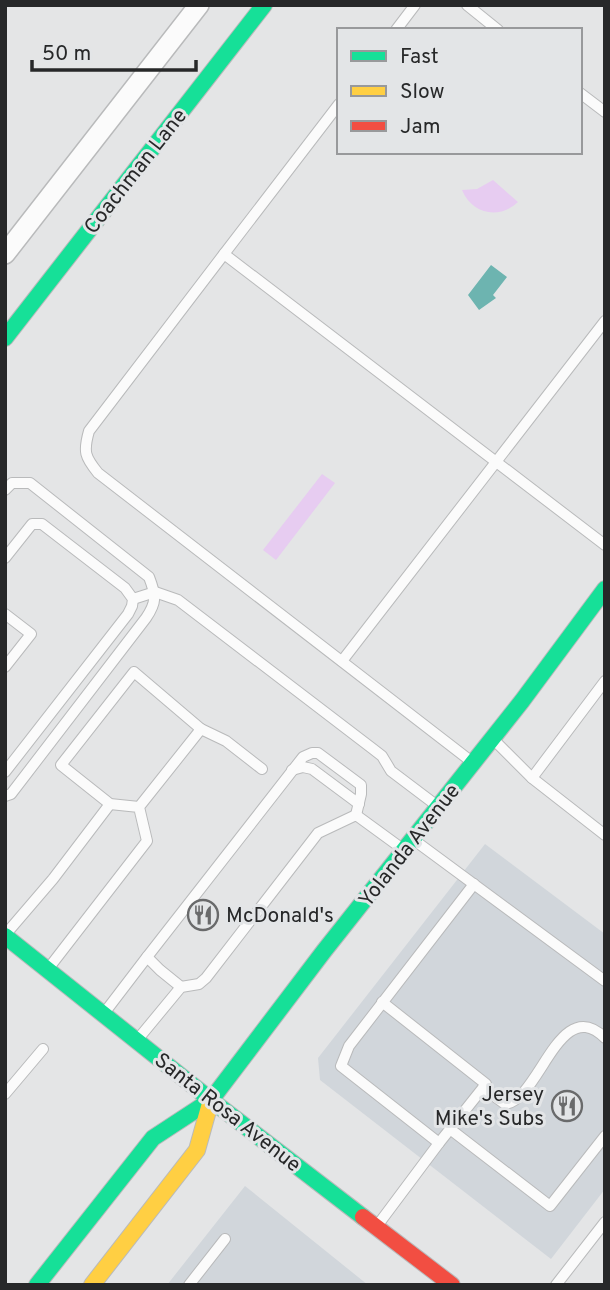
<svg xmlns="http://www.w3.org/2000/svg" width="610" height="1290" font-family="Overpass,sans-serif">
<rect width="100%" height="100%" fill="#e4e5e6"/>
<g fill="#d1d6db">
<polygon points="485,844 605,934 605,1189 551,1259 320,1080 318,1058"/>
<polygon points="245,1186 368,1285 167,1285"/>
</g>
<g fill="#e7ccf1">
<path d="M493 180 518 202C499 220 472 214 462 190L477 189Z"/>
<polygon points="322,474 335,483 276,560 263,550"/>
</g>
<polygon fill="#6db4b0" points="491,265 507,277 493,295 496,298 479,310 468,295"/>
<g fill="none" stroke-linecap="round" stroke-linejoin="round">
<g stroke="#b9babb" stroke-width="12">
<g id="lane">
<polyline points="467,5 498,30"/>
<polyline points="396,30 415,5"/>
<polyline points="580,93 605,112"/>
<polyline points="339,104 224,254 605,545"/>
<path d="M224 254 89 431C83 452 85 457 98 473L472 762"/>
<path d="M5 490 12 483H30L149 577C156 595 157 602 146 618L11 794 5 796"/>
<polyline points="5,558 32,524 42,524 125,588 133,599 132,606 128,614 5,772"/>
<polyline points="133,599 155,592 178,600 373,749 382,756 391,771 436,805"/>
<polyline points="5,614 31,634 5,667"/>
<polyline points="342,661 605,321"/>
<polyline points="201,729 226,741 262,769"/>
<polyline points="493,739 532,778 605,835"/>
<polyline points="292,770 303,767 312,769 359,804"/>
<polyline points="532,778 605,681"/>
<polyline points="414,840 605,981"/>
<polyline points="5,935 53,879 110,804"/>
<polyline points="147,957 303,757 312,753 318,753 361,785 361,794 356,815"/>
<polyline points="48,969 147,841 139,807 110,804 61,765 134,672 201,729 139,807"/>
<polyline points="105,1012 147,957 160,970 181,987"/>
<polyline points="138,1039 181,987 199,984 206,978 318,833 356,815 404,850"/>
<path d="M483 1088 505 1104C540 1100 559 993 605 1038"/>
<polyline points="5,1094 43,1049"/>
<polyline points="450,1129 550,1206 605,1136"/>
<polyline points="439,1143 341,1066 349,1046 474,884"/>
<polyline points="377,1226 439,1143 486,1084 382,1002"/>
<polyline points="189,1285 225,1239"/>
<polyline points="556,1285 605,1222"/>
</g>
</g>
<g stroke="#b9babb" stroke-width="22">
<polyline id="street" points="5,254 199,5"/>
</g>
<g stroke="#b9babb" stroke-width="18">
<g id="fast">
<polyline points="5,338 264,5"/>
<polyline points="5,936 211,1100 363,1217"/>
<polyline points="211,1100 324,951 522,701 605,589"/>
<polyline points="37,1285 153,1138 211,1100"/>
</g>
</g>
<g stroke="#b9babb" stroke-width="18">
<polyline id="slow" points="92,1285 197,1150 211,1100"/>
</g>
<g stroke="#b9babb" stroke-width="18">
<polyline id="jam" points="363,1217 452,1285"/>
</g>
<use href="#lane" stroke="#fbfbfb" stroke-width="10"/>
<use href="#street" stroke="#fbfbfb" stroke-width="19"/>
<use href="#fast" stroke="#16e098" stroke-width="16"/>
<use href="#slow" stroke="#ffcf43" stroke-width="16"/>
<use href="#jam" stroke="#f24e42" stroke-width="16"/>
</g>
<defs>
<g id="restaurant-ring" transform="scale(1.575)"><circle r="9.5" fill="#e3e5e7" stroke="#696a6b" stroke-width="1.5"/><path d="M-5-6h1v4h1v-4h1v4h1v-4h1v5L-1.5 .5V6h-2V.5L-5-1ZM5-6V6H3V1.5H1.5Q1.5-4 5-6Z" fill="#696a6b"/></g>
</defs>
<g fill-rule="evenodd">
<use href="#restaurant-ring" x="203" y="915"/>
<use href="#restaurant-ring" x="567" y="1106"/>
</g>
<g text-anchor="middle" stroke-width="6" stroke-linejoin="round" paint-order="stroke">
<g font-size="21" fill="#272829" stroke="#e3e5e7">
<text transform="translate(135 171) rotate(-52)" y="7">Coachman Lane</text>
<text transform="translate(409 845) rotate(-52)" y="7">Yolanda Avenue</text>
<text transform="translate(228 1112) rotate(38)" y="7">Santa Rosa Avenue</text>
</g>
<g font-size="21" fill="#272829" stroke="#e3e5e7" text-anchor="start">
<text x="226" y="922">McDonald's</text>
<text x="544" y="1101" text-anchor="end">Jersey<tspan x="544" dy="24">Mike's Subs</tspan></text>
</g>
</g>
<rect width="610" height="1290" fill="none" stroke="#272829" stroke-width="14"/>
<rect x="337" y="28" width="245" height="126" fill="#e3e5e7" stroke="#98999b" stroke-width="2"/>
<rect x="351" y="51" width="35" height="10" fill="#16e098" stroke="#98999b" stroke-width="2"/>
<text x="400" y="63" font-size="21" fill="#272829">Fast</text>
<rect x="351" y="86" width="35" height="10" fill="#ffcf43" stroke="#98999b" stroke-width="2"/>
<text x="400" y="98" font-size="21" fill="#272829">Slow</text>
<rect x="351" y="121" width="35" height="10" fill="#f24e42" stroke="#98999b" stroke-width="2"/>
<text x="400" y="133" font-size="21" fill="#272829">Jam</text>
<path d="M32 60v10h164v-10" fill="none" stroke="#272829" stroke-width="3.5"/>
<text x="42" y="60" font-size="21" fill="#272829" stroke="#e3e5e7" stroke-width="5" paint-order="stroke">50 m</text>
</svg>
